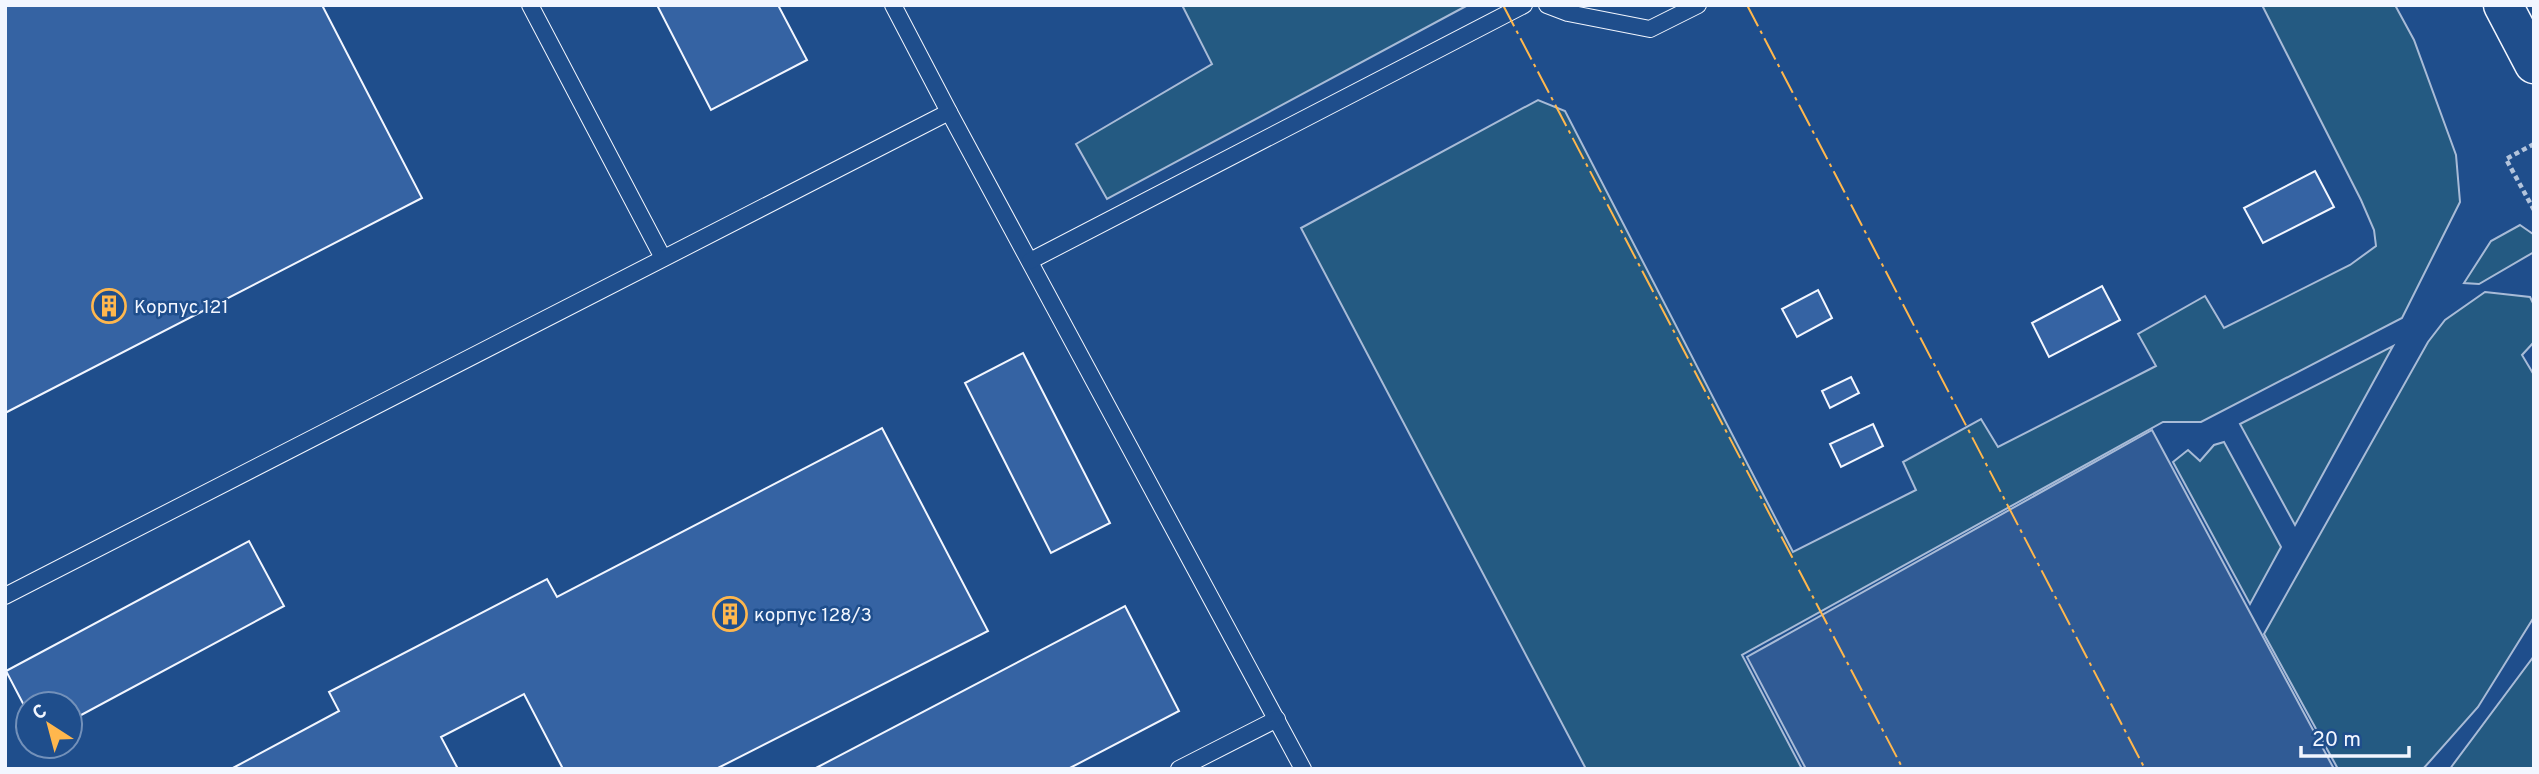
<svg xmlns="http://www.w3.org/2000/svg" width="2539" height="774" font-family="Overpass,sans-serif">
<rect width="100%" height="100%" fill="#1f4e8c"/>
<g fill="#245a82" stroke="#a8bbd7" stroke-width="2">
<polygon points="1182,5 1468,5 1107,199 1076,144 1212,64"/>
<polygon points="2262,5 2395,5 2414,40 2456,155 2460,202 2402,318 2201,422 2163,422 1742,655 1802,769 1586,769 1301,228 1538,100 1565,111 1793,552 1916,490 1903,462 1981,419 1998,447 2156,366 2138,334 2205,296 2224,328 2350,265 2376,246 2374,230 2361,200"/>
<polygon points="2520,225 2533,234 2534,252 2479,284 2464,283 2491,241"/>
<polygon points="2485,292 2530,297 2534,305 2534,342 2522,355 2534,375 2534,617 2478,707 2423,769 2338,769 2264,634 2428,342 2445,320"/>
<polygon points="2393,346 2295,525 2240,424"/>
<polygon points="2224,442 2281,547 2250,604 2173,462 2188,450 2200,461 2214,445"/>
<polygon points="2534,656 2534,769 2450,769 2452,766"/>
</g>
<polygon fill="#305b95" stroke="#a8bbd7" stroke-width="2" points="2152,430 2334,769 1806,769 1747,657"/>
<g fill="#3563a3" stroke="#f2f6ff" stroke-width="2">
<polygon points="5,5 322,5 422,198 5,413"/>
<polygon points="657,5 778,5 807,60 711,110"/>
<polygon points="2315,171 2334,207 2263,243 2244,208"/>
<polygon points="2102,286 2120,320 2049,357 2032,323"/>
<polygon points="1818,290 1832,318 1797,337 1782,309"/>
<polygon points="1023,353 1110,523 1051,553 965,383"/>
<polygon points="1851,377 1859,393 1830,408 1822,391"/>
<polygon points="1873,424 1883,446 1841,467 1830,444"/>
<polygon points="882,428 988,631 716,769 559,769 562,767 524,694 441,737 458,769 231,769 339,711 329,692 547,579 557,597"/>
<polygon points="249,541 284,606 70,721 70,704 28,704 28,713 6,671"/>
<polygon points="1125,606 1179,711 1068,769 814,769"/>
</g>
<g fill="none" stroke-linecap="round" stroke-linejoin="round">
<g stroke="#f2f6ff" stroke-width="18">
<g id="service">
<polyline points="530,5 663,258"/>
<polyline points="1547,5 1568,13 1650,29 1698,5"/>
<polyline points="949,112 1303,769"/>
<polyline points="1030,261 1524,5"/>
<polyline points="5,596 949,112 893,5"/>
<polyline points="1179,769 1277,719"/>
</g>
</g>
<g stroke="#f2f6ff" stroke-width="41">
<polyline id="secondary" points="2503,5 2534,64"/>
</g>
<polyline stroke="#b3c4dc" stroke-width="4.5" stroke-dasharray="5 3.5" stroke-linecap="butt" points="2534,144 2506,159 2534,210"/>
<use href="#service" stroke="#1f4e8c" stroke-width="16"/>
<use href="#secondary" stroke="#1f4e8c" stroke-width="38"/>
<g stroke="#ffb74d" stroke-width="2" stroke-dasharray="24 5 3.5 5" stroke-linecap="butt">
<polyline points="1503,5 1903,769"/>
<polyline points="1747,5 2145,769"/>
</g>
</g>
<defs>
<g id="building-ring" transform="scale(1.75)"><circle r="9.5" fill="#1f4e8c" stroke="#ffb74d" stroke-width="1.5"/><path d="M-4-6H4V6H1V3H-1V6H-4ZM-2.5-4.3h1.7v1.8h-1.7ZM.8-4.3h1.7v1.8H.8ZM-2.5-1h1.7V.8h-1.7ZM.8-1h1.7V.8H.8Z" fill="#ffb74d"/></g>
</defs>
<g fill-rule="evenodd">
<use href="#building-ring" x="109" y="306"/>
<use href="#building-ring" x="730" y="614"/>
</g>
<g text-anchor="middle" stroke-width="5" stroke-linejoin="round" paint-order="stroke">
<g font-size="19" fill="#f2f6ff" stroke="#1f4e8c" text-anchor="start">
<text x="134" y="313">Корпус 121</text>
<text x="754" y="621">корпус 128/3</text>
</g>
</g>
<rect width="2539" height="774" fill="none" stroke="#f2f6ff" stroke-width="14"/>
<g transform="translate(49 725) rotate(324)"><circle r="33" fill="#1f4e8c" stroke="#7391ba" stroke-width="2"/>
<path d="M0-5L12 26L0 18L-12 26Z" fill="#ffb74d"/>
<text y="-10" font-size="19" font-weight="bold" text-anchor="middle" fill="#f2f6ff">С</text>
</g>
<path d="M2301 746v10h108v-10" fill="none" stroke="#f2f6ff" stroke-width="3.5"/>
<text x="2312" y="746" font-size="21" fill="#f2f6ff" stroke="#1f4e8c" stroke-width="5" paint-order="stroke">20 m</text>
</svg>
